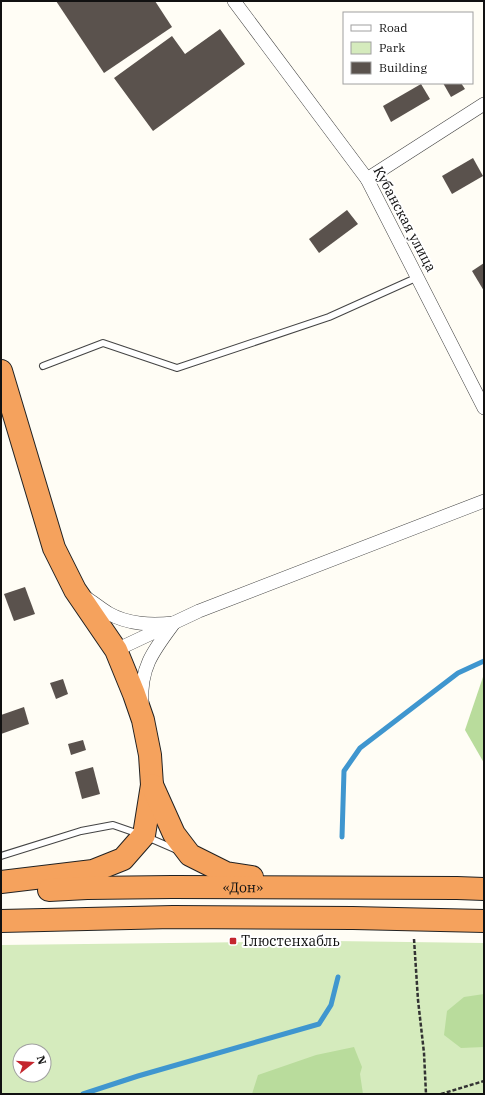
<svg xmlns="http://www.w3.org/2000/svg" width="485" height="1095" font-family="'IBM Plex Serif',serif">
<rect width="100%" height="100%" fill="#fffdf5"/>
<path fill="#d5ebbd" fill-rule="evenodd" d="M333 941 484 943V1094H1V945ZM20 1051H44V1075H20Z"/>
<g fill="#b9dc9c">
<polygon points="484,674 484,763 465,730"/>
<polygon points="484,994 484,1047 461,1048 444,1035 447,1011 464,997"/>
<polygon points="354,1047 362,1067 360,1074 363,1094 252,1094 258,1075 316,1055"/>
</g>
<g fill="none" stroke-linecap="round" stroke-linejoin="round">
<g stroke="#3f96cf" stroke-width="5">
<polyline points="342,837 344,771 360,748 458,673 484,661"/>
<polyline points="83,1094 138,1076 319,1024 331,1005 338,977"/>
</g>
</g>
<g fill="#5a524d">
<polygon points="56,1 155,1 172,27 104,73"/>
<polygon points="220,29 245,64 153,131 114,78 172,36 185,54"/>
<polygon points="443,83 461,83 465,89 451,97"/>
<polygon points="421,84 430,99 391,122 383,106"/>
<polygon points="473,158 483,176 452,194 442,176"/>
<polygon points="347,210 358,224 319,253 309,239"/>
<polygon points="484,263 484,291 472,271"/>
<polygon points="25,587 35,614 14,621 4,594"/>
<polygon points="63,679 68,694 56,699 50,683"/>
<polygon points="24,707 29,724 1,734 1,715"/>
<polygon points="83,740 86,750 71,755 68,744"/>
<polygon points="93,767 100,794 82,799 75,772"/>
</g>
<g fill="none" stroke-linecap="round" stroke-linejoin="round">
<g stroke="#444" stroke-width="8">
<g id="lane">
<polyline points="43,366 103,343 177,368 329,317 418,277"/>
<polyline points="147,837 177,850"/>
<polyline points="1,856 81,831 113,825 139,834"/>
</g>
</g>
<g stroke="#444" stroke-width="14">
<g id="street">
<polyline points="234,1 367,179 484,408"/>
<polyline points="367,179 484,104"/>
<path d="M85 597C93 602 100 608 108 613 129 625 152 625 174 623 154 650 140 667 142 702"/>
<polyline points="116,650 199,611 484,501"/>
</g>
</g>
<g stroke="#222" stroke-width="24">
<g id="highway">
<polyline points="1,371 54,548 75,590 116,650 134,694 143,720 150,755 152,785 144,835 123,859 93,871 1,882"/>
<polyline points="152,785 174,834 190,855 226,873 252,877"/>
<path id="s1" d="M49 890 87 888 172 887 457 888 484 889"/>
<polyline points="1,921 173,917 353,918 484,921"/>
</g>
</g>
<g stroke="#333" stroke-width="2.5" stroke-dasharray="4 2" stroke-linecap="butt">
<polyline points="414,939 418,1000 424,1053 426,1094"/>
<polyline points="441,1094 484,1081"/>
</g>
<use href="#lane" stroke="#fff" stroke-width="6"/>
<use href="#street" stroke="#fff" stroke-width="13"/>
<use href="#highway" stroke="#f5a25d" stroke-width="22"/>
</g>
<rect fill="#c4262e" stroke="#fff" stroke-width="1.5" x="229" y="937" width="8" height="8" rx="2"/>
<g text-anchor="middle" stroke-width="4" stroke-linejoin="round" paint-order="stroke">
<g font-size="14" fill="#111" stroke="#fff">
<text transform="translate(405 219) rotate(62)" y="5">Кубанская улица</text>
<text dy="5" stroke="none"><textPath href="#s1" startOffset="194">«Дон»</textPath></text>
</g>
<g font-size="14" fill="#111" stroke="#fff" text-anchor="start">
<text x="241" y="946">Тлюстенхабль</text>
</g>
</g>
<rect width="485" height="1095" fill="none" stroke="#111111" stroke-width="4"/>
<rect x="343" y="12" width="130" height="72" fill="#ffffff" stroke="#a0a0a0"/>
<rect x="351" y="25" width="20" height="6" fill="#ffffff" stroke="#a0a0a0"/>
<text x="379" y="32" font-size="12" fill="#111111">Road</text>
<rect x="351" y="42" width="20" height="12" fill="#d5ebbd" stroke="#a0a0a0"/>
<text x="379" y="52" font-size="12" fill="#111111">Park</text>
<rect x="351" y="62" width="20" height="12" fill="#5a524d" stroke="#a0a0a0"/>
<text x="379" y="72" font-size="12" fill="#111111">Building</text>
<g transform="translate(32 1063) rotate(73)"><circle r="19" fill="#ffffff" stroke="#a0a0a0"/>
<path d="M0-3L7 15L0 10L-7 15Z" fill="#c4262e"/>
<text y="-6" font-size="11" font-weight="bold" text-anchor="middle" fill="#111111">N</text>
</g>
</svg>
